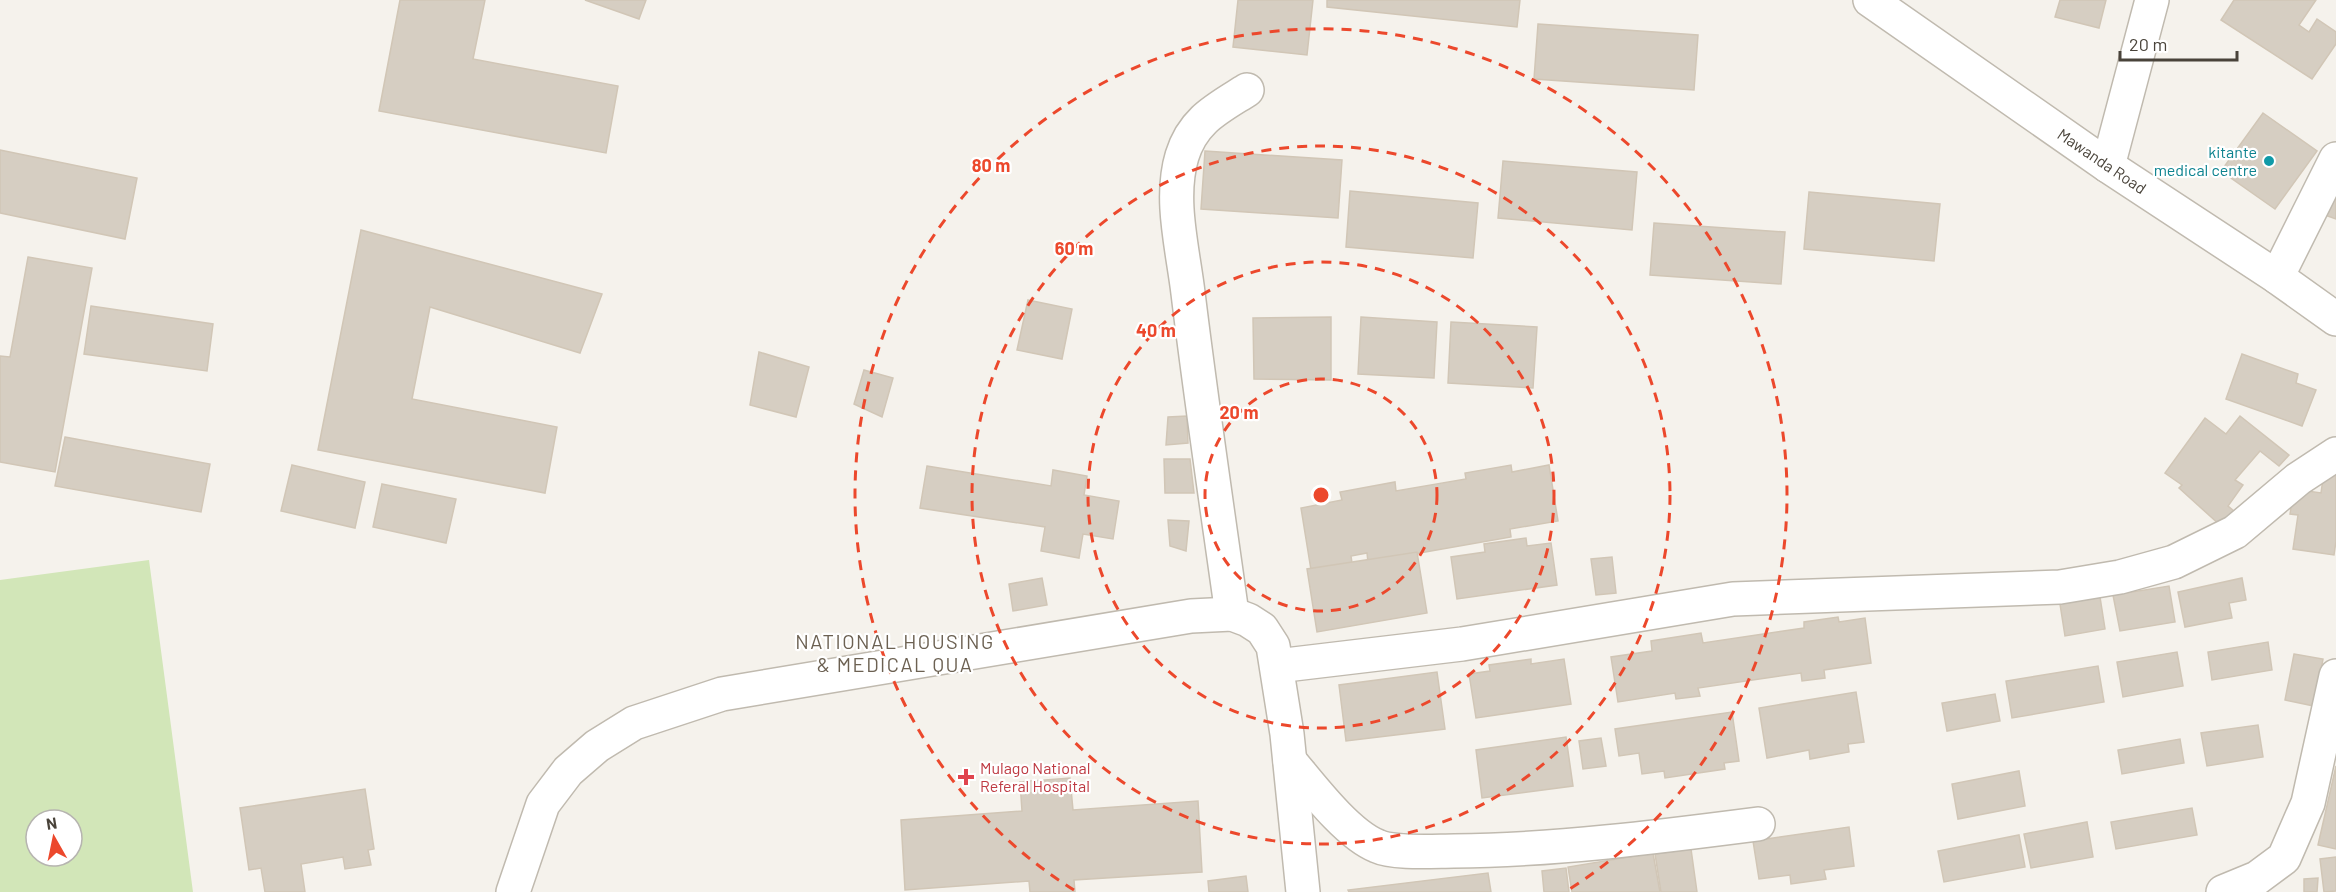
<svg xmlns="http://www.w3.org/2000/svg" width="2336" height="892" font-family="Barlow,sans-serif">
<rect width="100%" height="100%" fill="#f5f2ec"/>
<path fill="#d2e6b8" fill-rule="evenodd" d="M149 560 193 892H0V580ZM36 820H72V856H36Z"/>
<g fill="#d6cec2" stroke="#d1c6b6" stroke-width="1.5">
<polygon points="400,0 485,0 473,59 618,86 606,153 379,111"/>
<polygon points="585,0 646,0 639,19"/>
<polygon points="1238,0 1313,0 1307,55 1233,47"/>
<polygon points="1327,0 1520,0 1517,27 1327,7"/>
<polygon points="2060,0 2106,0 2099,28 2055,17"/>
<polygon points="2234,0 2316,0 2299,25 2309,32 2317,19 2336,32 2336,44 2312,79 2221,20"/>
<polygon points="1538,24 1698,35 1694,90 1534,79"/>
<polygon points="2263,113 2317,151 2275,209 2221,171"/>
<polygon points="0,150 137,178 125,239 0,213"/>
<polygon points="1205,151 1342,160 1338,218 1201,209"/>
<polygon points="1503,161 1637,172 1632,230 1498,218"/>
<polygon points="2336,188 2336,219 2325,215"/>
<polygon points="1350,191 1478,203 1473,258 1346,247"/>
<polygon points="1809,192 1940,204 1934,261 1804,249"/>
<polygon points="1654,223 1785,232 1781,284 1650,275"/>
<polygon points="361,230 602,294 580,353 430,307 412,399 557,427 545,493 318,450"/>
<polygon points="28,257 92,268 55,472 0,462 0,356 10,357"/>
<polygon points="1028,300 1072,309 1062,359 1017,350"/>
<polygon points="91,306 213,324 207,371 84,354"/>
<polygon points="1331,317 1331,380 1254,379 1253,318"/>
<polygon points="1361,317 1437,322 1434,378 1358,374"/>
<polygon points="1451,322 1537,327 1533,388 1448,383"/>
<polygon points="759,352 809,367 796,417 750,405"/>
<polygon points="2242,354 2298,374 2296,383 2316,390 2302,426 2226,399"/>
<polygon points="864,370 893,378 882,417 854,404"/>
<polygon points="1187,416 1188,443 1166,445 1168,417"/>
<polygon points="2240,416 2289,455 2279,466 2260,451 2235,480 2243,485 2228,506 2234,511 2221,526 2179,488 2182,485 2165,473 2205,418 2226,434"/>
<polygon points="65,437 210,464 201,512 55,486"/>
<polygon points="1164,459 1190,459 1194,493 1165,493"/>
<polygon points="292,465 365,482 355,528 281,511"/>
<polygon points="1511,465 1512,472 1549,465 1558,521 1510,529 1511,537 1368,562 1367,553 1351,556 1352,563 1311,570 1301,508 1342,500 1340,492 1395,482 1396,491 1466,479 1465,473"/>
<polygon points="2325,465 2336,466 2336,541 2334,555 2293,549 2298,515 2290,514 2294,489 2321,493"/>
<polygon points="927,466 1051,486 1053,470 1087,476 1084,495 1119,501 1113,539 1083,534 1079,558 1041,551 1045,527 920,508"/>
<polygon points="382,484 456,499 446,543 373,527"/>
<polygon points="1168,520 1189,521 1186,551 1170,546"/>
<polygon points="1526,538 1527,546 1551,543 1557,585 1457,599 1451,557 1485,552 1484,544"/>
<polygon points="1417,552 1427,613 1317,632 1307,569"/>
<polygon points="1612,557 1616,593 1596,595 1591,559"/>
<polygon points="1042,578 1047,605 1013,611 1009,584"/>
<polygon points="2242,578 2246,600 2229,603 2232,618 2185,627 2178,592"/>
<polygon points="2169,586 2175,622 2120,631 2113,595"/>
<polygon points="2100,597 2105,629 2065,636 2060,604"/>
<polygon points="1838,617 1839,622 1865,618 1871,663 1824,670 1825,678 1802,681 1801,673 1698,688 1700,696 1676,699 1675,693 1618,702 1611,657 1652,651 1651,641 1701,633 1703,643 1804,628 1804,622"/>
<polygon points="2268,642 2272,670 2212,680 2208,652"/>
<polygon points="2177,652 2183,686 2123,697 2117,662"/>
<polygon points="2294,654 2323,659 2314,706 2285,700"/>
<polygon points="1531,659 1531,664 1564,659 1571,704 1476,718 1469,674 1490,671 1489,665"/>
<polygon points="2098,666 2104,702 2012,718 2006,681"/>
<polygon points="1437,672 1445,729 1346,741 1339,685"/>
<polygon points="1856,692 1864,742 1848,744 1849,752 1810,759 1809,750 1767,758 1759,708"/>
<polygon points="1995,694 2000,721 1947,731 1942,703"/>
<polygon points="1732,712 1739,761 1724,763 1725,769 1665,778 1664,771 1642,774 1639,753 1619,756 1615,729"/>
<polygon points="2258,725 2263,757 2207,766 2201,733"/>
<polygon points="1566,737 1573,786 1482,798 1476,750"/>
<polygon points="1601,738 1606,766 1583,769 1579,741"/>
<polygon points="2180,739 2184,763 2122,774 2118,750"/>
<polygon points="2336,766 2336,849 2318,845"/>
<polygon points="2019,771 2025,806 1958,819 1952,784"/>
<polygon points="1070,778 1073,810 1198,801 1202,872 1074,880 1075,892 1030,892 1029,881 905,890 901,820 1022,811 1020,782"/>
<polygon points="365,789 374,849 368,850 371,865 345,869 343,857 301,864 305,892 265,892 261,868 249,870 240,808"/>
<polygon points="2192,808 2197,835 2116,849 2111,822"/>
<polygon points="2087,822 2093,857 2031,868 2024,834"/>
<polygon points="1849,827 1854,866 1824,870 1826,879 1791,884 1790,875 1759,879 1753,841"/>
<polygon points="2019,835 2025,867 1944,882 1938,851"/>
<polygon points="1691,849 1697,892 1661,892 1655,854"/>
<polygon points="1653,853 1660,892 1572,892 1568,867"/>
<polygon points="2336,857 2336,891 2324,892 2320,859"/>
<polygon points="1566,868 1569,892 1544,892 1542,871"/>
<polygon points="1488,873 1491,892 1349,892 1348,890"/>
<polygon points="1246,876 1248,892 1209,892 1208,881"/>
<polygon points="2318,878 2317,892 2304,892 2304,879"/>
</g>
<g fill="none" stroke-linecap="round" stroke-linejoin="round">
<g stroke="#c0baaf" stroke-width="36">
<g id="minor">
<polyline points="1870,0 2108,166 2277,277 2336,319"/>
<polyline points="2108,166 2152,0"/>
<polyline points="2277,277 2336,159"/>
<path d="M1232 614C1217 507 1201 400 1188 293 1183 250 1169 199 1182 156 1193 120 1217 109 1247 90"/>
<polyline points="1277,666 1462,644 1733,599 2060,587 2120,577 2174,562 2235,532 2298,479 2336,454"/>
<path d="M1290 761C1311 786 1347 834 1377 846 1394 854 1435 851 1454 851 1556 850 1657 837 1758 824"/>
<polyline points="513,892 543,804 568,771 597,746 634,723 722,694 1191,616 1232,614 1248,620 1262,629 1273,646 1287,734 1303,892"/>
<polyline points="2223,892 2257,878 2284,858 2308,803 2336,676"/>
</g>
</g>
<use href="#minor" stroke="#fff" stroke-width="33"/>
</g>
<g fill="none" stroke="#ec482c" stroke-width="3" stroke-dasharray="10 8">
<circle cx="1321" cy="495" r="116"/>
<circle cx="1321" cy="495" r="233"/>
<circle cx="1321" cy="495" r="349"/>
<path d="M1074 890A466 466 0 1 1 1568 890"/>
</g>
<circle fill="#0f9aa8" stroke="#fff" stroke-width="2" cx="2269" cy="161" r="6"/>
<path fill="#e0444e" stroke="#fff" stroke-width="2" d="M963 768h6v6h6v6h-6v6h-6v-6h-6v-6h6z"/>
<g text-anchor="middle" stroke-width="4.5" stroke-linejoin="round" paint-order="stroke">
<g font-size="16" fill="#0d838f" stroke="#fff" text-anchor="end">
<text x="2257" y="158">kitante<tspan x="2257" dy="18">medical centre</tspan></text>
</g>
<g font-size="16" fill="#49433a" stroke="#fff">
<text transform="translate(2102 161) rotate(34)" y="6">Mawanda Road</text>
</g>
<g font-size="16" fill="#be3a42" stroke="#fff" text-anchor="start">
<text x="980" y="774">Mulago National<tspan x="980" dy="18">Referal Hospital</tspan></text>
</g>
<g font-size="20" letter-spacing="1.5" fill="#6c6152" stroke="#fff">
<text x="895" y="649">NATIONAL HOUSING<tspan x="895" dy="23">&amp; MEDICAL QUA</tspan></text>
</g>
</g>
<circle cx="1321" cy="495" r="9" fill="#ec482c" stroke="#fff" stroke-width="3"/>
<g font-size="18" text-anchor="middle" font-weight="bold" fill="#ec482c" stroke="#fff" stroke-width="4.5" stroke-linejoin="round" paint-order="stroke">
<text x="991" y="172">80 m</text>
<text x="1074" y="255">60 m</text>
<text x="1156" y="337">40 m</text>
<text x="1239" y="419">20 m</text>
</g>
<g transform="translate(54 838) rotate(351)"><circle r="28" fill="#ffffff" stroke="#b6b4b0" stroke-width="1.5"/>
<path d="M0-4.5L10 22L0 15L-10 22Z" fill="#ec482c"/>
<text y="-9" font-size="16" font-weight="bold" text-anchor="middle" fill="#49433a">N</text>
</g>
<path d="M2120 51v9h117v-9" fill="none" stroke="#49433a" stroke-width="3"/>
<text x="2129" y="51" font-size="18" fill="#49433a" stroke="#ffffff" stroke-width="4.5" paint-order="stroke">20 m</text>
</svg>
